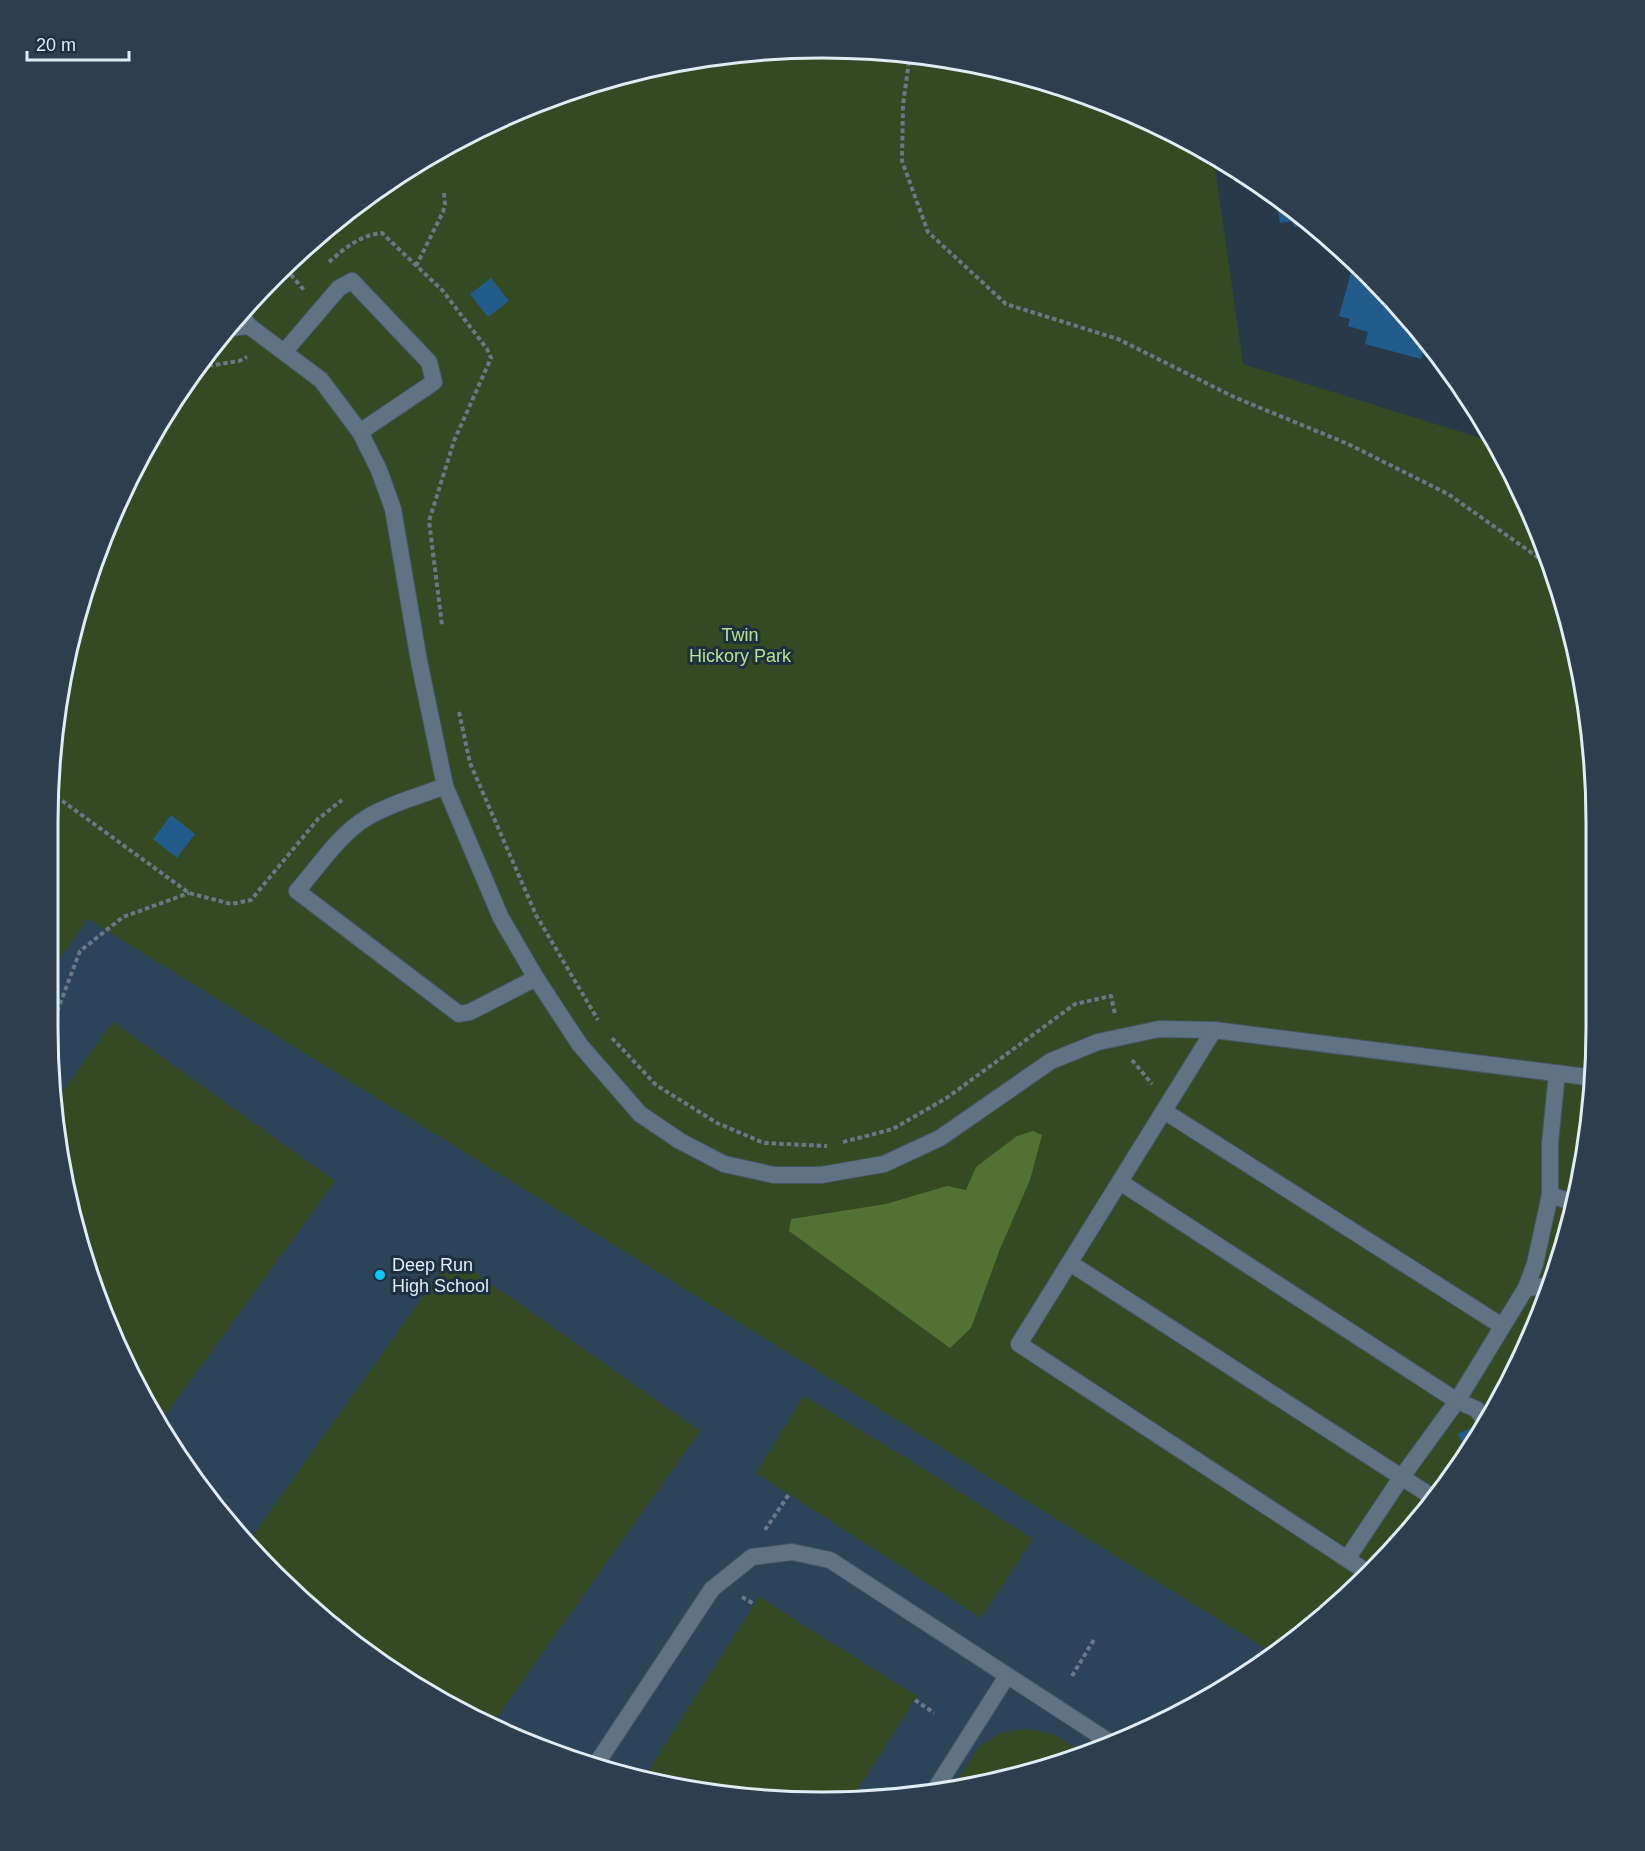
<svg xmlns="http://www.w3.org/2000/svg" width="1645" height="1851" font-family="Arial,sans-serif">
<rect width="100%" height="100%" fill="#283a4a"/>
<polygon fill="#2c4459" points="88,919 1017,1493 1271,1652 1165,1723 1023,1777 823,1803 671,1788 480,1723 351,1643 208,1500 128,1371 63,1180 48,1029 48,975"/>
<g fill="#354a22">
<polygon points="772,50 924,55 1072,89 1210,152 1213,154 1243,364 1493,442 1517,480 1571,622 1595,772 1595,1079 1571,1229 1517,1371 1437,1500 1333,1611 1271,1652 88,919 48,975 50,772 63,672 107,526 152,435 240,312 351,208 480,128 622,74"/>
<polygon points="113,1022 335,1181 160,1423 128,1371 63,1180 55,1102"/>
<polygon points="452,1256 700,1431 490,1727 480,1723 351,1643 249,1541"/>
<polygon points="804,1396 921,1467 1033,1539 981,1618 756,1473"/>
<polygon points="759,1597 917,1696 852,1799 823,1803 671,1788 643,1779"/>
<polygon points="1027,1729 1054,1734 1084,1753 1023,1777 952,1786 981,1745 1000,1733"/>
</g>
<polygon fill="#527233" points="1033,1131 1042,1135 1030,1180 1000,1249 971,1328 950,1348 789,1231 791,1219 886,1204 947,1186 966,1190 976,1167 1017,1136"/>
<g fill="#215c8c">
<polygon points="1276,200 1280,202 1311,224 1294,227 1293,221 1280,223"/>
<polygon points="1354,262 1427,340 1421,359 1365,344 1368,332 1348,326 1350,319 1339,316"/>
<polygon points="491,278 509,301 488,317 470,294"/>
<polygon points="171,815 195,834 177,858 153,839"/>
<polygon points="1486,1420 1467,1451 1458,1434"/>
</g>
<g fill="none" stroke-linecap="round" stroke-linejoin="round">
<g stroke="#465664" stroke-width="18">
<g id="lane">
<polyline points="240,312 249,326 321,380 360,432 379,470 393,509 419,661 445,786 501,918 536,978 580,1045 640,1114 680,1141 724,1164 774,1175 821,1175 884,1164 940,1138 1051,1061 1098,1042 1159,1029 1214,1030 1595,1078"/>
<polyline points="229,328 249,326"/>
<polyline points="285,351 339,288 352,281 429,362 434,382 360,432"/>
<path d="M445 786C420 796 391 803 368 817 339 834 319 866 297 891L459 1014 470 1012 536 978"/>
<polyline points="1214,1030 1019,1344 1347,1559 1401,1478 1457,1401 1526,1288 1535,1264 1550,1195 1550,1143 1557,1073"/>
<polyline points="1164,1111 1502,1326"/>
<polyline points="1120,1182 1457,1401 1476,1409 1486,1421"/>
<polyline points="1550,1195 1575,1203"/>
<polyline points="1070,1263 1437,1500"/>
<polyline points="1526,1288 1549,1286"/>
<polyline points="1347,1559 1368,1573"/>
<polyline points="597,1763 712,1589 752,1557 792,1552 830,1560 1111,1743"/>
<polyline points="936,1788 1007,1676"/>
</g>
</g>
<g stroke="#697887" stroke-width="4" stroke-dasharray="4.5 3" stroke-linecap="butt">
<polyline points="910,54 903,105 902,161 928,232 1006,304 1118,339 1234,397 1348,444 1448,494 1549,565"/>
<path d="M329 262C345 248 360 235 382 233L443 291 487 349 491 358 454 441 429 521 442 625"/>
<polyline points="416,266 443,212 445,204 444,193"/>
<polyline points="286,269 304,290"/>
<polyline points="201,367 239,361 247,357"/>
<polyline points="459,712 470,763 536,915 598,1020"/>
<polyline points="50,792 189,893 231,904 251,900 318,819 342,800"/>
<polyline points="612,1038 656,1085 717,1123 764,1143 827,1146"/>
<polyline points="49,1040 58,1009 80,951 123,917 189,893"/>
<polyline points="1132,1060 1152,1084"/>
<polyline points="843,1142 893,1129 948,1097 1075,1004 1111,996 1115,1014"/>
<polyline points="765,1530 789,1494"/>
<polyline points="742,1597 754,1604"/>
<polyline points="1072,1676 1095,1638"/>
<polyline points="915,1700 934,1713"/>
</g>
<use href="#lane" stroke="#5f7385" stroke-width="16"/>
</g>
<circle fill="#08cbfa" stroke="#1e2f3f" stroke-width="2" cx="380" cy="1275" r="6"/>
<g text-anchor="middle" stroke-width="6" stroke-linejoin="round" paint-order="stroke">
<g font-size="18" fill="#b4e48a" stroke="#1e2f3f">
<text x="740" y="641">Twin<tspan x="740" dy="21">Hickory Park</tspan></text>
</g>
<g font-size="18" fill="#e1ecf7" stroke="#1e2f3f" text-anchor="start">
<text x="392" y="1271">Deep Run<tspan x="392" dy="21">High School</tspan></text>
</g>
</g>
<path d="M0 0H1645V1851H0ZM822 58H822A764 764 0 0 1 1586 822V1028A764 764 0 0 1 822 1792H822A764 764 0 0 1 58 1028V822A764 764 0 0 1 822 58Z" fill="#2e3e4e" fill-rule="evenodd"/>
<path fill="none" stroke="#e1ecf7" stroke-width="3" d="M822 58H822A764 764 0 0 1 1586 822V1028A764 764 0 0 1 822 1792H822A764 764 0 0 1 58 1028V822A764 764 0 0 1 822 58Z"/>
<path d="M27 51v9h102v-9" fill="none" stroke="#e1ecf7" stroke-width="3"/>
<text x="36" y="51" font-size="18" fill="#e1ecf7" stroke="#1e2f3f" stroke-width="4.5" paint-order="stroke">20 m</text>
</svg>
